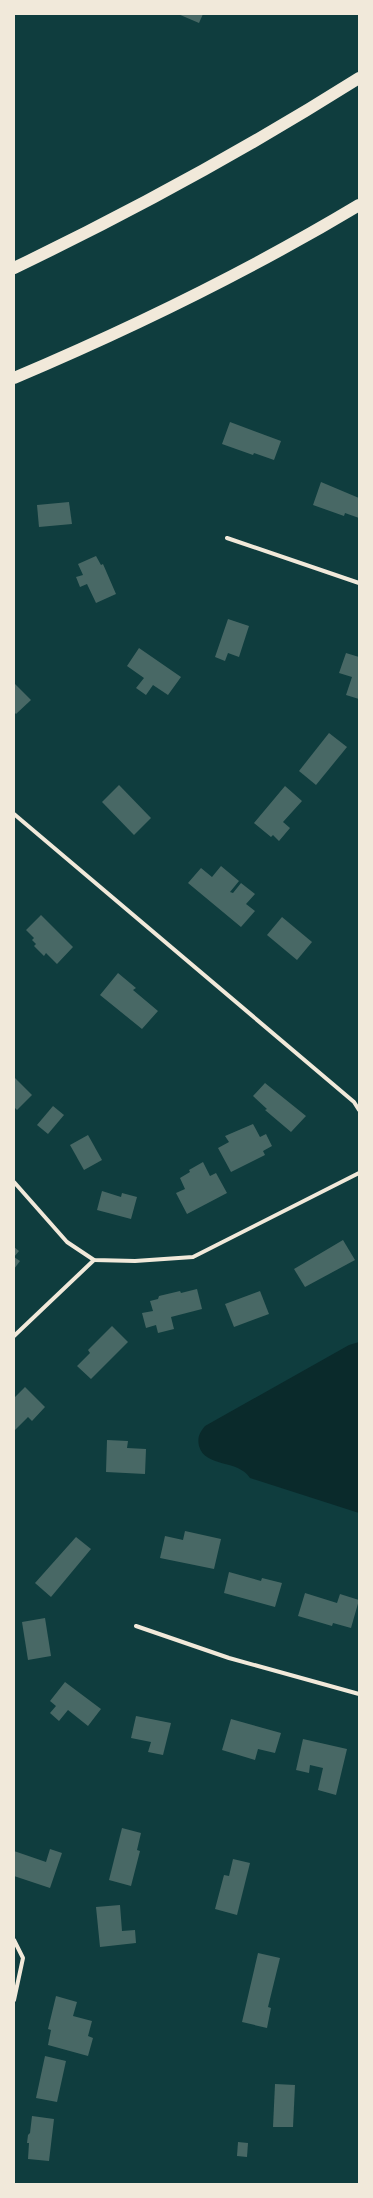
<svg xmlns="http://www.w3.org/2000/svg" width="373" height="2198" font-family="'IBM Plex Sans',sans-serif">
<rect width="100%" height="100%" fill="#0f3d3e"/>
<path fill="#0a2a2b" d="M359 1342V1513L250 1478C238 1459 205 1468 199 1446 197 1437 200 1432 205 1426L349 1345Z"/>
<g fill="#486865">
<polygon points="178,14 203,14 199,23"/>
<polygon points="230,422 281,441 274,460 254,453 253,455 222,444"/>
<polygon points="321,482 359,498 359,518 345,513 344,516 313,505"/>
<polygon points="69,502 72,524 39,527 37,505"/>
<polygon points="96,556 101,565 103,564 116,594 96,603 87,584 80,587 76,577 83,575 78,564"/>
<polygon points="228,619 249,626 239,657 228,653 225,661 215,657"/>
<polygon points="139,648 181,677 168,695 153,685 146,695 136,688 144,678 127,666"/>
<polygon points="346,653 359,657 359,699 346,695 352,677 339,673"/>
<polygon points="14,683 31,700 16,714 14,712"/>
<polygon points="329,733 347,747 316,785 299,771"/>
<polygon points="119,785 151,818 134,835 102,802"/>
<polygon points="285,786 302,801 283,822 290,828 279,841 273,835 271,837 254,823"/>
<polygon points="221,866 239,881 230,892 233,893 241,883 255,894 246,904 255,911 241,927 188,883 201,868 212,877"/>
<polygon points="41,915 73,947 57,964 46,953 44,956 34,946 36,944 32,940 34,938 26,930"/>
<polygon points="282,917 312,942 297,960 267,935"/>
<polygon points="118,973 136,988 133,990 158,1011 142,1029 100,995"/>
<polygon points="14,1077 32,1095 17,1110 14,1107"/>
<polygon points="265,1083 306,1116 291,1132 265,1110 267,1109 253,1096"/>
<polygon points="53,1106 64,1115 48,1134 37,1125"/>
<polygon points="253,1124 260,1137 266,1134 272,1146 263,1151 265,1155 231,1172 218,1148 229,1142 225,1136"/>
<polygon points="88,1135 102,1160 84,1170 70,1145"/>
<polygon points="203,1162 210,1176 216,1173 227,1193 187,1214 176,1193 185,1189 180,1178 190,1172 189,1170"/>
<polygon points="102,1191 121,1197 122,1193 137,1197 131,1219 97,1210"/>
<polygon points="343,1240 355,1260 305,1287 294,1269"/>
<polygon points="14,1247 19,1251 14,1257 20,1261 14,1269"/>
<polygon points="197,1289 202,1309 171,1317 174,1329 158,1333 156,1325 146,1328 142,1313 153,1311 150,1301 158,1299 159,1296 180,1291 181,1293"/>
<polygon points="260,1291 269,1314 234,1327 225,1304"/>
<polygon points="112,1326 128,1342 91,1379 77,1366 90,1353 88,1350"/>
<polygon points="25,1387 45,1407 32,1421 28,1417 14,1431 14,1398"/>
<polygon points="107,1440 128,1441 127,1448 146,1449 145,1474 106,1472"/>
<polygon points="185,1531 221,1539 214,1569 160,1558 165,1536 183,1540"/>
<polygon points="76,1537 91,1549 51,1597 35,1583"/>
<polygon points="229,1572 261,1581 262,1578 282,1583 275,1607 224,1593"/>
<polygon points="305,1593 337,1603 340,1594 359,1600 351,1628 333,1623 332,1626 298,1616"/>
<polygon points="45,1618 51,1656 28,1660 22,1622"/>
<polygon points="65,1682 101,1709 88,1726 68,1710 59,1721 50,1713 56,1706 50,1701"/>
<polygon points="136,1716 171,1723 163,1755 148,1752 151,1742 131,1738"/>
<polygon points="231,1719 281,1733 275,1753 258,1749 255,1760 222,1750"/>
<polygon points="303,1739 347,1749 336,1795 318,1790 323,1768 310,1765 309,1773 296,1770"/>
<polygon points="122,1828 141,1833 137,1850 140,1851 131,1886 109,1880"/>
<polygon points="50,1849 62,1853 50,1888 14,1876 14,1851 46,1862"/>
<polygon points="233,1859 250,1863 237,1915 215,1909 224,1875 229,1876"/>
<polygon points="120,1905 122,1931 135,1930 136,1943 100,1947 96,1907"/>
<polygon points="258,1953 280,1958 268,2007 271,2008 267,2028 242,2022"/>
<polygon points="56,1996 77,2002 73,2016 92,2021 88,2036 93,2038 88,2056 48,2045 51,2030 48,2029"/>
<polygon points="45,2056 66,2061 57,2102 36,2098"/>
<polygon points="275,2084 295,2085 293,2127 273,2127"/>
<polygon points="32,2116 54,2119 49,2161 28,2159 29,2143 27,2143 28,2135 30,2133"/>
<polygon points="238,2142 248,2143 247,2157 237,2156"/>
</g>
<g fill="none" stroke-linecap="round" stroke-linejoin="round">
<g stroke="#f1e9da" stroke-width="4">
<polyline points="227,538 359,583"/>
<polyline points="14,814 354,1102 359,1110"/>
<polyline points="14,1182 67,1242 94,1260 135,1261 193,1257 359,1173"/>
<polyline points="14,1336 94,1260"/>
<polyline points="136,1626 229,1658 359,1694"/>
<polyline points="14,1940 23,1958 14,2000"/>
</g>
<g stroke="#f1e9da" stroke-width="12">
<path d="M14 268C133 211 248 148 359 78"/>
<path d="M14 378C132 328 249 271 359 205"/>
</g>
</g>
<rect width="373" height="2198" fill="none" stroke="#f1e9da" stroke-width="30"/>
</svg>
